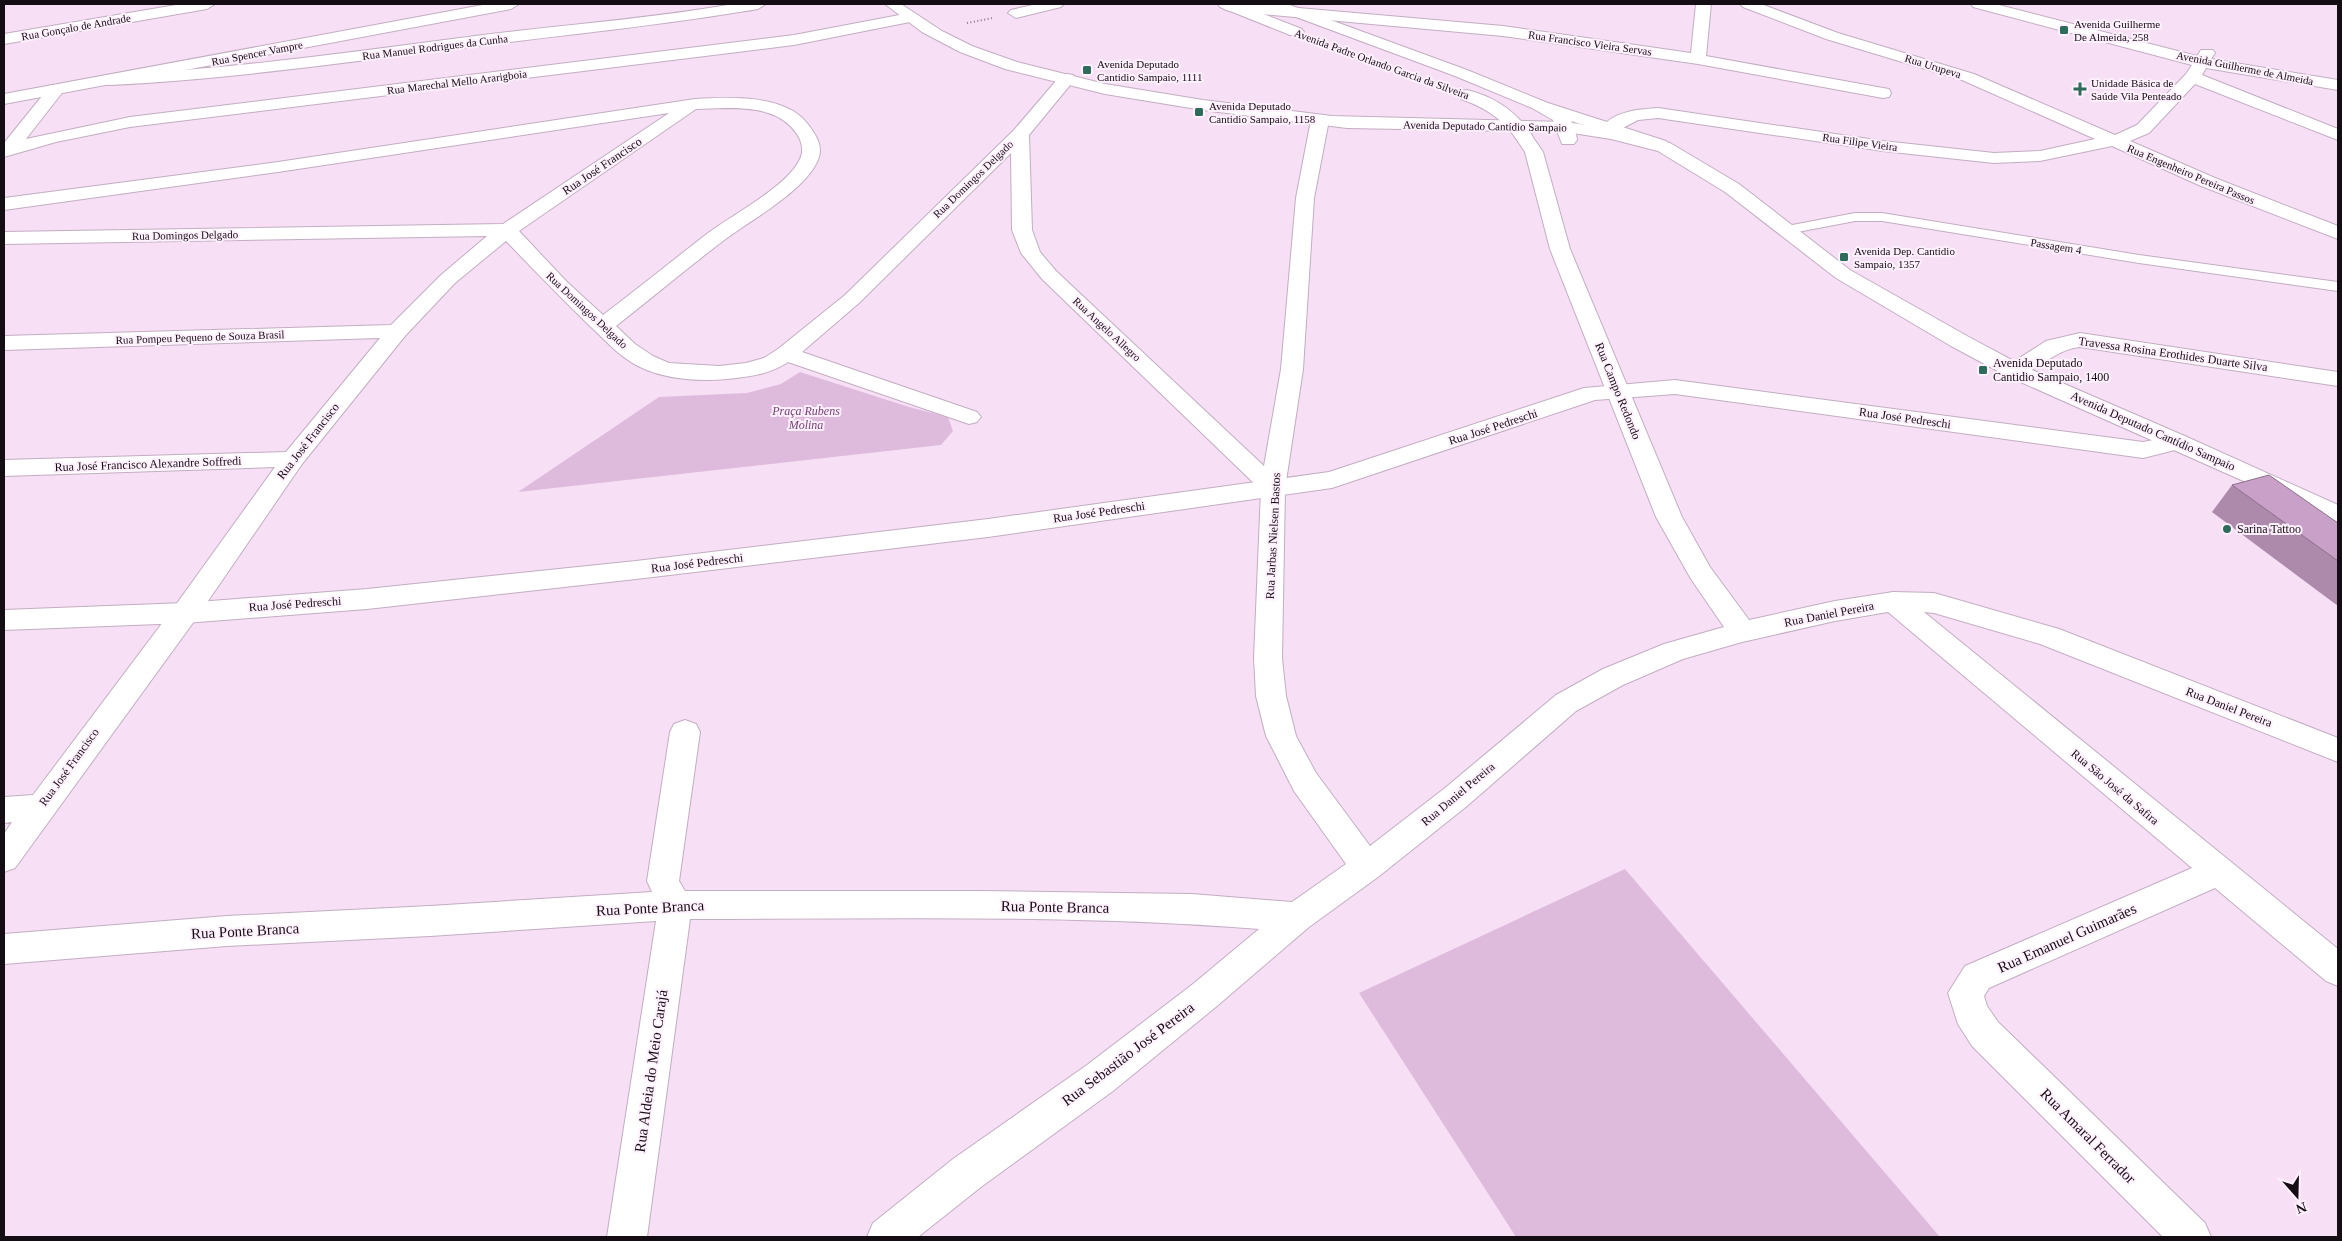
<svg xmlns="http://www.w3.org/2000/svg" width="2342" height="1241" font-family="Georgia,serif">
<rect width="100%" height="100%" fill="#f7dff5"/>
<g fill="#debbdc">
<polygon points="800,372 909,407 948,417 953,431 941,445 518,492 659,397 747,393 781,384"/>
<polygon points="1625,869 1940,1237 1516,1237 1359,993"/>
</g>
<g fill="none" stroke-linecap="round" stroke-linejoin="round">
<g stroke="#c3adc2" stroke-width="2">
<polygon id="lane" points="1855,213 1882,213 2139,255 2338,282 2338,291 2139,263 1882,221 1855,221 1787,234 1780,230 1787,226"/>
</g>
<g stroke="#c3adc2" stroke-width="2">
<g id="street">
<polygon points="182,4 215,4 207,9 4,44 4,34"/>
<path d="M734 4H766L758 9C665 25 571 34 478 46 355 61 233 79 110 85L104 84 102 80 104 76 110 75C233 69 353 52 475 36 561 25 648 19 734 4Z"/>
<polygon points="1037,4 1064,4 1061,7 1016,18 1008,13 1011,10"/>
<polygon points="1223,4 1254,4 1503,26 1691,53 1696,4 1711,4 1706,56 1883,88 1889,89 1891,93 1889,97 1883,98 1698,64 1503,36 1229,11 1224,9 1221,6"/>
<path d="M1740 4H1761L1838 33 1974 74 2115 135 2137 125 2186 74 2192 65 1973 7 1971 4H1995L2197 56 2201 50H2213L2215 53 2211 59 2338 80V90L2206 68 2202 75 2338 129V140L2195 84 2149 133 2130 141 2215 178 2338 226V239L2201 186 2112 146 2040 161 1994 163 1883 151 1658 118 1638 120 1617 131H1605L1602 127C1614 111 1640 109 1658 108L1883 141 1994 153 2040 151 2095 139 1962 80 1826 39 1743 7Z"/>
<polygon points="910,13 915,15 918,18 915,21 794,45 130,127 56,142 4,157 4,143 51,85 63,85 65,89 26,139 130,117 794,35"/>
<path d="M1067 74 1073 75 1075 79 1029 135 1032 230 1040 252 1056 271 1264 466 1281 369 1296 198 1311 120 1314 116H1326L1329 120 1314 198 1303 369 1285 488 1282 658 1286 696 1296 736 1316 773 1370 846 1445 788 1556 695 1603 669 1664 644 1724 627 1691 579 1656 517 1550 249 1525 152 1515 137 1518 133H1530L1543 152 1570 249 1682 517 1710 567 1749 620 1835 601 1893 592 1934 593 2059 629 2338 738V762L2040 644 1934 613 1924 612 2338 949V986L2326 981 2215 888 1989 988 1984 996 1987 1006 1998 1022 2205 1223 2211 1237H2163L1972 1046 1958 1024 1948 993 1965 966 2192 868 1888 612 1835 621 1742 642 1683 659 1623 685 1576 711 1467 806 1378 877 1309 927 1217 1006 1113 1091 981 1187 918 1237H867L873 1223 953 1159 1087 1065 1193 984 1259 929C1070 914 879 919 690 919L647 1237H607L656 921 430 936 227 946 4 964V934L227 916 430 906 652 892 647 881 670 732 674 724 685 720 696 724 700 732 679 881 685 891H983L1192 894 1292 902 1346 864 1294 791 1266 736 1256 696 1254 658 1261 490 1042 279 1021 253 1012 230 1011 153 859 303 802 352 977 412 981 417 977 422 969 424 788 362C771 374 748 377 727 379 699 382 663 379 638 366 620 357 606 341 591 327 562 299 534 270 506 241L455 283 405 336 302 464 195 620 15 868 4 872V834L12 822 4 823V797L33 795 175 606 275 467 4 476V460L286 452 380 338 4 350V336L391 325 441 275 487 236 4 244V232L503 224 669 113 278 172 4 210V198L278 162 695 99C728 97 784 94 807 123 814 132 823 144 819 157 809 189 749 221 723 241 686 269 652 298 616 326L635 344 653 356 669 363 719 366 746 363 764 358 778 349 845 295 1014 130 1061 75ZM725 108C752 108 781 110 797 134 802 142 804 151 800 159 788 186 732 215 708 233 673 260 639 288 603 315L567 282 519 231 696 109Z"/>
<path d="M2080 333 2338 372V386L2080 347C2052 349 2029 381 2007 376L2004 371 2007 366 2046 341Z"/>
</g>
</g>
<g stroke="#c3adc2" stroke-width="2">
<g id="secondary">
<polygon points="488,4 519,4 511,9 4,104 4,94"/>
<polygon points="1218,4 1238,4 1302,29 1304,32 1302,35 1290,35 1220,7"/>
<polygon points="1266,4 1287,4 1467,70 1548,103 1666,141 1669,145 1666,149 1660,150 1571,121 1575,127 1577,140 1574,144 1562,144 1553,120 1532,108 1455,76 1269,7"/>
<path d="M1467 90C1496 97 1517 112 1533 137L1530 141H1518C1503 119 1486 108 1461 99L1459 95 1461 91Z"/>
<polygon points="1675,380 2143,442 2179,435 2187,437 2191,442 2187,447 2143,458 1675,394 1595,400 1332,488 988,537 636,579 367,609 185,623 4,630 4,610 185,603 367,589 636,561 988,519 1329,472 1584,388"/>
</g>
</g>
<g stroke="#c3adc2" stroke-width="2">
<polygon id="primary" points="885,4 901,4 942,31 972,46 1017,62 1105,84 1203,100 1332,116 1566,122 1611,129 1670,143 1739,184 1850,270 1967,336 2023,366 2187,437 2338,505 2338,523 2007,376 1951,346 1836,278 1725,192 1658,151 1611,139 1566,132 1347,128 1203,110 1105,94 1005,69 960,52 922,32"/>
</g>
<polyline stroke="#8c7b8a" stroke-width="2" stroke-dasharray="1 2.5" stroke-linecap="butt" points="967,23 993,18"/>
<use href="#lane" fill="#fff" fill-rule="evenodd"/>
<use href="#street" fill="#fff" fill-rule="evenodd"/>
<use href="#secondary" fill="#fff" fill-rule="evenodd"/>
<use href="#primary" fill="#fff" fill-rule="evenodd"/>
</g>
<polygon fill="#ad8aac" points="2232,485 2338,523 2338,606 2212,512"/>
<polygon fill="#c9a0c8" stroke="#8d708c" points="2269,475 2338,523 2338,561 2232,485"/>
<g fill="#2d6c5a" stroke="#fef0fd" stroke-width="2">
<rect x="2059" y="25" width="10" height="10" rx="2.5"/>
<rect x="1082" y="65" width="10" height="10" rx="2.5"/>
<path d="M2077.5 81.5h5v5h5v5h-5v5h-5v-5h-5v-5h5z"/>
<rect x="1194" y="107" width="10" height="10" rx="2.5"/>
<rect x="1839" y="252" width="10" height="10" rx="2.5"/>
<rect x="1978" y="365" width="10" height="10" rx="2.5"/>
<circle cx="2227" cy="529" r="5"/>
</g>
<g text-anchor="middle" stroke-width="4" stroke-linejoin="round" paint-order="stroke">
<g font-size="11" fill="#150d14" stroke="#fef0fd" text-anchor="start">
<text x="2074" y="28">Avenida Guilherme<tspan x="2074" dy="13">De Almeida, 258</tspan></text>
<text x="1097" y="68">Avenida Deputado<tspan x="1097" dy="13">Cantidio Sampaio, 1111</tspan></text>
<text x="2091" y="87">Unidade Básica de<tspan x="2091" dy="13">Saúde Vila Penteado</tspan></text>
<text x="1209" y="110">Avenida Deputado<tspan x="1209" dy="13">Cantidio Sampaio, 1158</tspan></text>
<text x="1854" y="255">Avenida Dep. Cantidio<tspan x="1854" dy="13">Sampaio, 1357</tspan></text>
</g>
<g font-size="11" fill="#150d14" stroke="#fef0fd">
<text transform="translate(76 27) rotate(-10)" y="4">Rua Gonçalo de Andrade</text>
<text transform="translate(1590 43) rotate(8)" y="4">Rua Francisco Vieira Servas</text>
<text transform="translate(435 47) rotate(-7)" y="4">Rua Manuel Rodrigues da Cunha</text>
<text transform="translate(257 53) rotate(-11)" y="4">Rua Spencer Vampre</text>
<text transform="translate(1382 64) rotate(20)" y="4">Avenida Padre Orlando Garcia da Silveira</text>
<text transform="translate(1933 66) rotate(17)" y="4">Rua Urupeva</text>
<text transform="translate(2245 68) rotate(11)" y="4">Avenida Guilherme de Almeida</text>
<text transform="translate(457 82) rotate(-7)" y="4">Rua Marechal Mello Ararigboia</text>
<text transform="translate(1485 126) rotate(1)" y="4">Avenida Deputado Cantídio Sampaio</text>
<text transform="translate(1860 142) rotate(8)" y="4">Rua Filipe Vieira</text>
<text transform="translate(2191 174) rotate(23)" y="4">Rua Engenheiro Pereira Passos</text>
<text transform="translate(973 179) rotate(-44)" y="4">Rua Domingos Delgado</text>
<text transform="translate(185 235) rotate(-1)" y="4">Rua Domingos Delgado</text>
<text transform="translate(2056 246) rotate(9)" y="4">Passagem 4</text>
<text transform="translate(587 310) rotate(43)" y="4">Rua Domingos Delgado</text>
<text transform="translate(1107 329) rotate(43)" y="4">Rua Angelo Allegro</text>
<text transform="translate(200 337) rotate(-2)" y="4">Rua Pompeu Pequeno de Souza Brasil</text>
</g>
<g font-size="12" fill="#150d14" stroke="#fef0fd">
<text transform="translate(602 166) rotate(-34)" y="4">Rua José Francisco</text>
<text transform="translate(2173 354) rotate(8)" y="4">Travessa Rosina Erothides Duarte Silva</text>
<text transform="translate(1618 391) rotate(68)" y="4">Rua Campo Redondo</text>
<text transform="translate(1905 418) rotate(8)" y="4">Rua José Pedreschi</text>
<text transform="translate(1493 427) rotate(-18)" y="4">Rua José Pedreschi</text>
<text transform="translate(2153 431) rotate(24)" y="4">Avenida Deputado Cantídio Sampaio</text>
<text transform="translate(308 441) rotate(-52)" y="4">Rua José Francisco</text>
<text transform="translate(148 464) rotate(-2)" y="4">Rua José Francisco Alexandre Soffredi</text>
<text transform="translate(1099 512) rotate(-8)" y="4">Rua José Pedreschi</text>
<text transform="translate(1273 536) rotate(-87)" y="4">Rua Jarbas Nielsen Bastos</text>
<text transform="translate(697 563) rotate(-7)" y="4">Rua José Pedreschi</text>
<text transform="translate(295 604) rotate(-4)" y="4">Rua José Pedreschi</text>
<text transform="translate(1829 614) rotate(-11)" y="4">Rua Daniel Pereira</text>
<text transform="translate(2229 707) rotate(21)" y="4">Rua Daniel Pereira</text>
<text transform="translate(69 767) rotate(-54)" y="4">Rua José Francisco</text>
<text transform="translate(2115 787) rotate(40)" y="4">Rua São José da Safira</text>
<text transform="translate(1458 794) rotate(-40)" y="4">Rua Daniel Pereira</text>
</g>
<g font-size="12" fill="#150d14" stroke="#fef0fd" text-anchor="start">
<text x="1993" y="367">Avenida Deputado<tspan x="1993" dy="14">Cantidio Sampaio, 1400</tspan></text>
<text x="2237" y="533">Sarina Tattoo</text>
</g>
<g font-size="12" font-style="italic" fill="#733f72" stroke="#fef0fd">
<text x="806" y="415">Praça Rubens<tspan x="806" dy="14">Molina</tspan></text>
</g>
<g font-size="15" fill="#150d14" stroke="#fef0fd">
<text transform="translate(1055 907) rotate(1)" y="5">Rua Ponte Branca</text>
<text transform="translate(650 908) rotate(-3)" y="5">Rua Ponte Branca</text>
<text transform="translate(245 931) rotate(-3)" y="5">Rua Ponte Branca</text>
<text transform="translate(2067 938) rotate(-24)" y="5">Rua Emanuel Guimarães</text>
<text transform="translate(1128 1054) rotate(-37)" y="5">Rua Sebastião José Pereira</text>
<text transform="translate(651 1071) rotate(-82)" y="5">Rua Aldeia do Meio Carajá</text>
<text transform="translate(2088 1136) rotate(45)" y="5">Rua Amaral Ferrador</text>
</g>
</g>
<rect width="2342" height="1241" fill="none" stroke="#150d14" stroke-width="10"/>
<g transform="translate(2297 1196) rotate(160)" stroke="#fef0fd" stroke-width="4" paint-order="stroke">
<path d="M0-4L9 19L0 12L-9 19Z" fill="#150d14"/>
<text y="-8" font-size="14" font-weight="bold" text-anchor="middle" fill="#150d14">N</text>
</g>
</svg>
